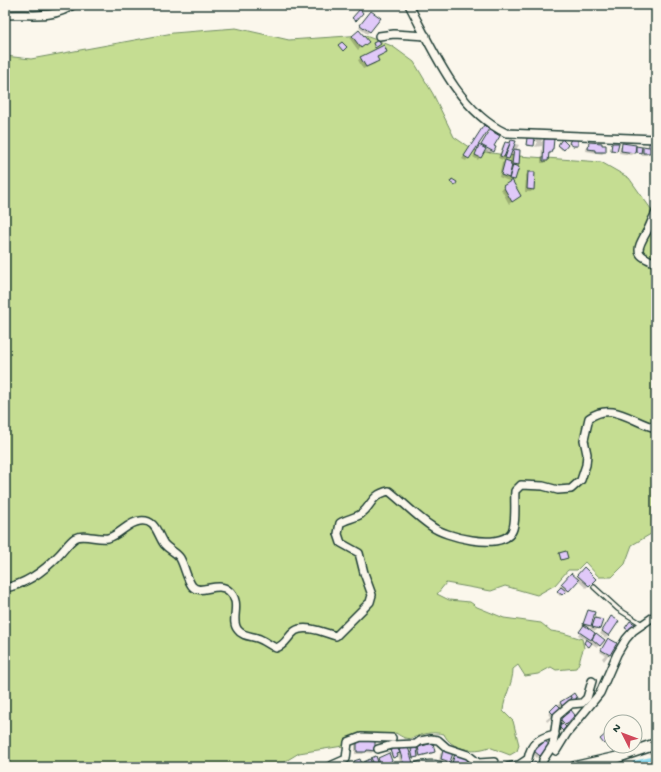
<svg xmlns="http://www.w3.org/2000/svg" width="661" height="772" font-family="'Gochi Hand',sans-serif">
<rect width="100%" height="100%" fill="#fbf7ec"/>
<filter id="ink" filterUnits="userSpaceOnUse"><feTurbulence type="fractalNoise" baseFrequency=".025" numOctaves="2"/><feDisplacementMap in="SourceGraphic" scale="8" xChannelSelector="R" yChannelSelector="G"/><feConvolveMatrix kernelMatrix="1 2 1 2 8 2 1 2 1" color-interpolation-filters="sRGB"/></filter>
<g filter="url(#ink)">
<path fill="#c5dd92" stroke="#728d63" d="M236 28 289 40 363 35 392 46 414 62 433 94 454 137 473 150 505 155 601 162 629 178 651 209 656 226V531L632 545 625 564 612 577H599L585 562 577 570H568L555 585 537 595 505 586 491 591 446 583 437 594 449 600 470 602 477 607 504 618 541 623 551 631 563 633 582 639 584 648C580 655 581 661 576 668L556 670 551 667 538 674 525 676 518 665 513 669C513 684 504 696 503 711L513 721 519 745 517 751 510 755 489 747C474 753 451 750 444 734 438 733 432 732 425 734 411 737 410 743 396 733L380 737 371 734H360L349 738 343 746 299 753 276 767H5V56L31 59 173 33Z"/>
<g fill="#0003" fill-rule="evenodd">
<polygon points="370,13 379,18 367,34 359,28"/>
<polygon points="359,32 365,45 358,50 350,39"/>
<polygon points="386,52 376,58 377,61 375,64 363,69 358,60 361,58"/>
<polygon points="482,129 488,129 466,161 462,159"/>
<polygon points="488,134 493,151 490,154 484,150 478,160 473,157"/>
<polygon points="537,138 542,139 541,142 544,140 550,153 545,163 541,163 542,146 535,147 538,142 536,142"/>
<polygon points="577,140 576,147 568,144 570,141"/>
<path d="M511 141 513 147 516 144 519 145 516 150 518 158 519 159V165L512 182 520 196 509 204 501 189 511 182 499 177 502 163 505 161 498 158 503 145ZM512 148 516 149 511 153 510 162 506 161Z"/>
<polygon points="562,141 567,145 562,150 558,146"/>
<polygon points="589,143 605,152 602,154 586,151 587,145"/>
<polygon points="650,143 655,147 649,149 647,155 641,155 641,153 635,153 635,151 631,155 619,153 620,147 622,145 634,150 637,147 641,150 643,147 647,147"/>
<polygon points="528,173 533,189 531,192 525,192 526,175"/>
<polygon points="584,569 595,579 586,588 577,580 566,593 564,591 560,596 557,593 561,589 559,587 571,575 575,578"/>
<polygon points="588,611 591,623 595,619 601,621 596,631 590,629 592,624 587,628 590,639 588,641 590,642 594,637 600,645 597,647 591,643 588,647 583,644 586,640 578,635 583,627 582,626"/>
<polygon points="611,617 609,635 606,638 600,634"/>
<polygon points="606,641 609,654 604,661 602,658 605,655 600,652"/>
<polygon points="574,694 576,698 547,722 546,720 551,716 548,714 557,705"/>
<polygon points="567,712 574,715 559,733 557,731 562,725 558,722"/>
<polygon points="358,742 374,751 371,753 365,752 363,754 355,754 355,744"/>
<polygon points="545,742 548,745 537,758 533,754"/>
<polygon points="612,746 621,746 615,751"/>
<polygon points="419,747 434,752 432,754 410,759 411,762 409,765 401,767 398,754 392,758 390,751 398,752 400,750 410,757 411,757 410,751"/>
<polygon points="443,751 450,761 455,755 467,759 466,766 457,767 451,765 452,759 447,764 439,762 440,754"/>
<polygon points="372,759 377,760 378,759 391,761 379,767 376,762 371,764 371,767 365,767 364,764"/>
</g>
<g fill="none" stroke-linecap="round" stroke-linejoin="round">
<polyline stroke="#629ba4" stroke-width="2.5" points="540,5 547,7"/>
<polyline stroke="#8ed9ee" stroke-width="14" points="638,767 656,763"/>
</g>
<g fill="#e0c9f9" stroke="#1f3d34">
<polygon points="360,9 363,13 356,21 352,18"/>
<polygon points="371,11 381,18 370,32 360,25"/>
<polygon points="359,30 369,42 361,48 352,36"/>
<polygon points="379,40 381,44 375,48 373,43"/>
<polygon points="342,42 347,47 343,51 338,45"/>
<polygon points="384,45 387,52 377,57 379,61 366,67 360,57"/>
<polygon points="484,125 489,129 469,159 464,156"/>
<polygon points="490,130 500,136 494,146 496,147 494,152 481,145"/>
<polygon points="527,138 535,138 534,146 526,145"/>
<polygon points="544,139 554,139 553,149 552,149 551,153 549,153 548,161 543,161"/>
<polygon points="562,139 568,145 564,150 558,145"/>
<polygon points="571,139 578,139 578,146 573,146 569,143"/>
<polygon points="511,140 516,141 509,159 505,158"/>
<polygon points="505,142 510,143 504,157 500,156"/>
<polygon points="589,142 602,143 602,145 606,145 606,152 595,152 595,150 588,149"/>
<polygon points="649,142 656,142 656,147 650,147 650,153 643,153 643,146 649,147"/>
<polygon points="612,143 619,143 617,151 611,150"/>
<polygon points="622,143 636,145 635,153 621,151"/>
<polygon points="479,145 486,149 481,158 475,155"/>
<polygon points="636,146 642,147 641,153 636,152"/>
<polygon points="514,149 520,150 519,165 512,164"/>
<polygon points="505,160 511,162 510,165 512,165 509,178 501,175"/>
<polygon points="513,165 519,167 515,180 509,179"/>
<polygon points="528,172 535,172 534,190 527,189"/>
<polygon points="452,179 457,182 455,186 450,182"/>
<polygon points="512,180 521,196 512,202 503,186"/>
<polygon points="566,551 568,558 561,560 559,553"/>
<polygon points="584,567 596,579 589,586 577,575"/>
<polygon points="571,573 579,580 569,591 561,584"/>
<polygon points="561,587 566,591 562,595 557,591"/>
<polygon points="588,610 595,612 591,626 583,624"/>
<polygon points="611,616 619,621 609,636 602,631"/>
<polygon points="595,618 603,620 600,629 592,627"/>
<polygon points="630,621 635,624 630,631 625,628"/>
<polygon points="584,625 595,633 591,640 579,632"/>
<polygon points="596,633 605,640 600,646 592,639"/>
<polygon points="608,638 617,643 610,655 601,650"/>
<polygon points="586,639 592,643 589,647 584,643"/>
<polygon points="574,693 577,698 573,701 570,696"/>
<polygon points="570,696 573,702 563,708 560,702"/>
<polygon points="557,704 562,709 555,716 550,711"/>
<polygon points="571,710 575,715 566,725 560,719"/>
<polygon points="562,723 566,727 563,731 559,727"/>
<polygon points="607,733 611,738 604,744 600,739"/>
<polygon points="375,739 375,751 367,750 366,752 357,752 357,741"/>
<polygon points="545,741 550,745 540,756 534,751"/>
<polygon points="433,743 435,752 420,756 418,747"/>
<polygon points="397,747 400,753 397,754 398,756 393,758 390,750"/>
<polygon points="408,747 413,763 404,765 399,749"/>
<polygon points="417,748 418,757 413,758 411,749"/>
<polygon points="443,750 453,753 450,762 441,759"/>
<polygon points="389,753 392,761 381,766 378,758"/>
<polygon points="455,754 469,758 466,766 452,763"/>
<polygon points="376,756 378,762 374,764 371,758"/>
<polygon points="360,759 362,764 356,767 354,761"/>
<polygon points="370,759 373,767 366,767 364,762"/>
<polygon points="535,761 539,767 529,767 528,765"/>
</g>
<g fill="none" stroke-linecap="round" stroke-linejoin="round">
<g stroke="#1f3d34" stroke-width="6">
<g id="service">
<polyline points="594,587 618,609 642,624"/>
<path d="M410 767C422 762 437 760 448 767"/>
</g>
</g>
<g stroke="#1f3d34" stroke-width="10">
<g id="minor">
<path d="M409 5C433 50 458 111 506 133L656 139"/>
<path d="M5 15C29 13 52 20 73 5"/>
<polyline points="379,36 394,34 426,36"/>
<path d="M656 213C652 218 650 227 646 233 635 252 636 255 656 263"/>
<path d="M5 588C26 584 44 571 59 555 64 550 69 542 75 538 83 533 98 540 108 538 120 535 128 522 140 521 156 519 157 534 164 544 169 550 176 552 180 558 185 567 186 577 192 586 200 596 218 580 229 591 243 603 229 620 238 630 242 636 251 636 257 638 264 640 269 645 276 648 286 645 287 637 295 631 305 624 325 633 336 636L370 602 372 595 364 573 359 553 341 543 338 534 340 523C347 519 355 518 361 514 373 505 370 495 389 491 403 502 416 516 431 526 445 537 499 550 511 533 517 525 514 501 515 491L521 485 543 486 558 490 571 489 581 480 586 465 587 454 584 440 589 418C613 401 633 423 656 428"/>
<polyline points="378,749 392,745 416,744 420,741 431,739 438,740 447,748 468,755 478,763 494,762 496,767"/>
<polyline points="556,751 567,733 600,693 617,654 626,639 633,631 656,615"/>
<polyline points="328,767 346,759 348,742 361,737 392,738"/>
<path d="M508 767 519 765 528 759C531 742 539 738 555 734"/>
<polyline points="542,767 543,760 553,745 557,716 571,704 582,703 587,698 592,681"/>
</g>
</g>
<g stroke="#1f3d34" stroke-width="13">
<polyline id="secondary" points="575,767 615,758 656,744"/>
</g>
<use href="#service" stroke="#fbf7ec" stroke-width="3.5"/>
<use href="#minor" stroke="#fbf7ec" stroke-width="7"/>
<use href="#secondary" stroke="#fbf7ec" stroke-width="10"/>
</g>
</g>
<rect width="661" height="772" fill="none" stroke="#fbf7ec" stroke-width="20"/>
<rect x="10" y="10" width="641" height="752" fill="none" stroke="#1f3d34" stroke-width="1.5" filter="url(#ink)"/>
<g transform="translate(623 734) rotate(312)"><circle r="19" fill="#fbf7ec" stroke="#a3ada2"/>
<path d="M0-3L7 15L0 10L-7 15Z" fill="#d1495b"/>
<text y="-6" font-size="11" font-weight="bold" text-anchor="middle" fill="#1f3d34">N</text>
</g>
</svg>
